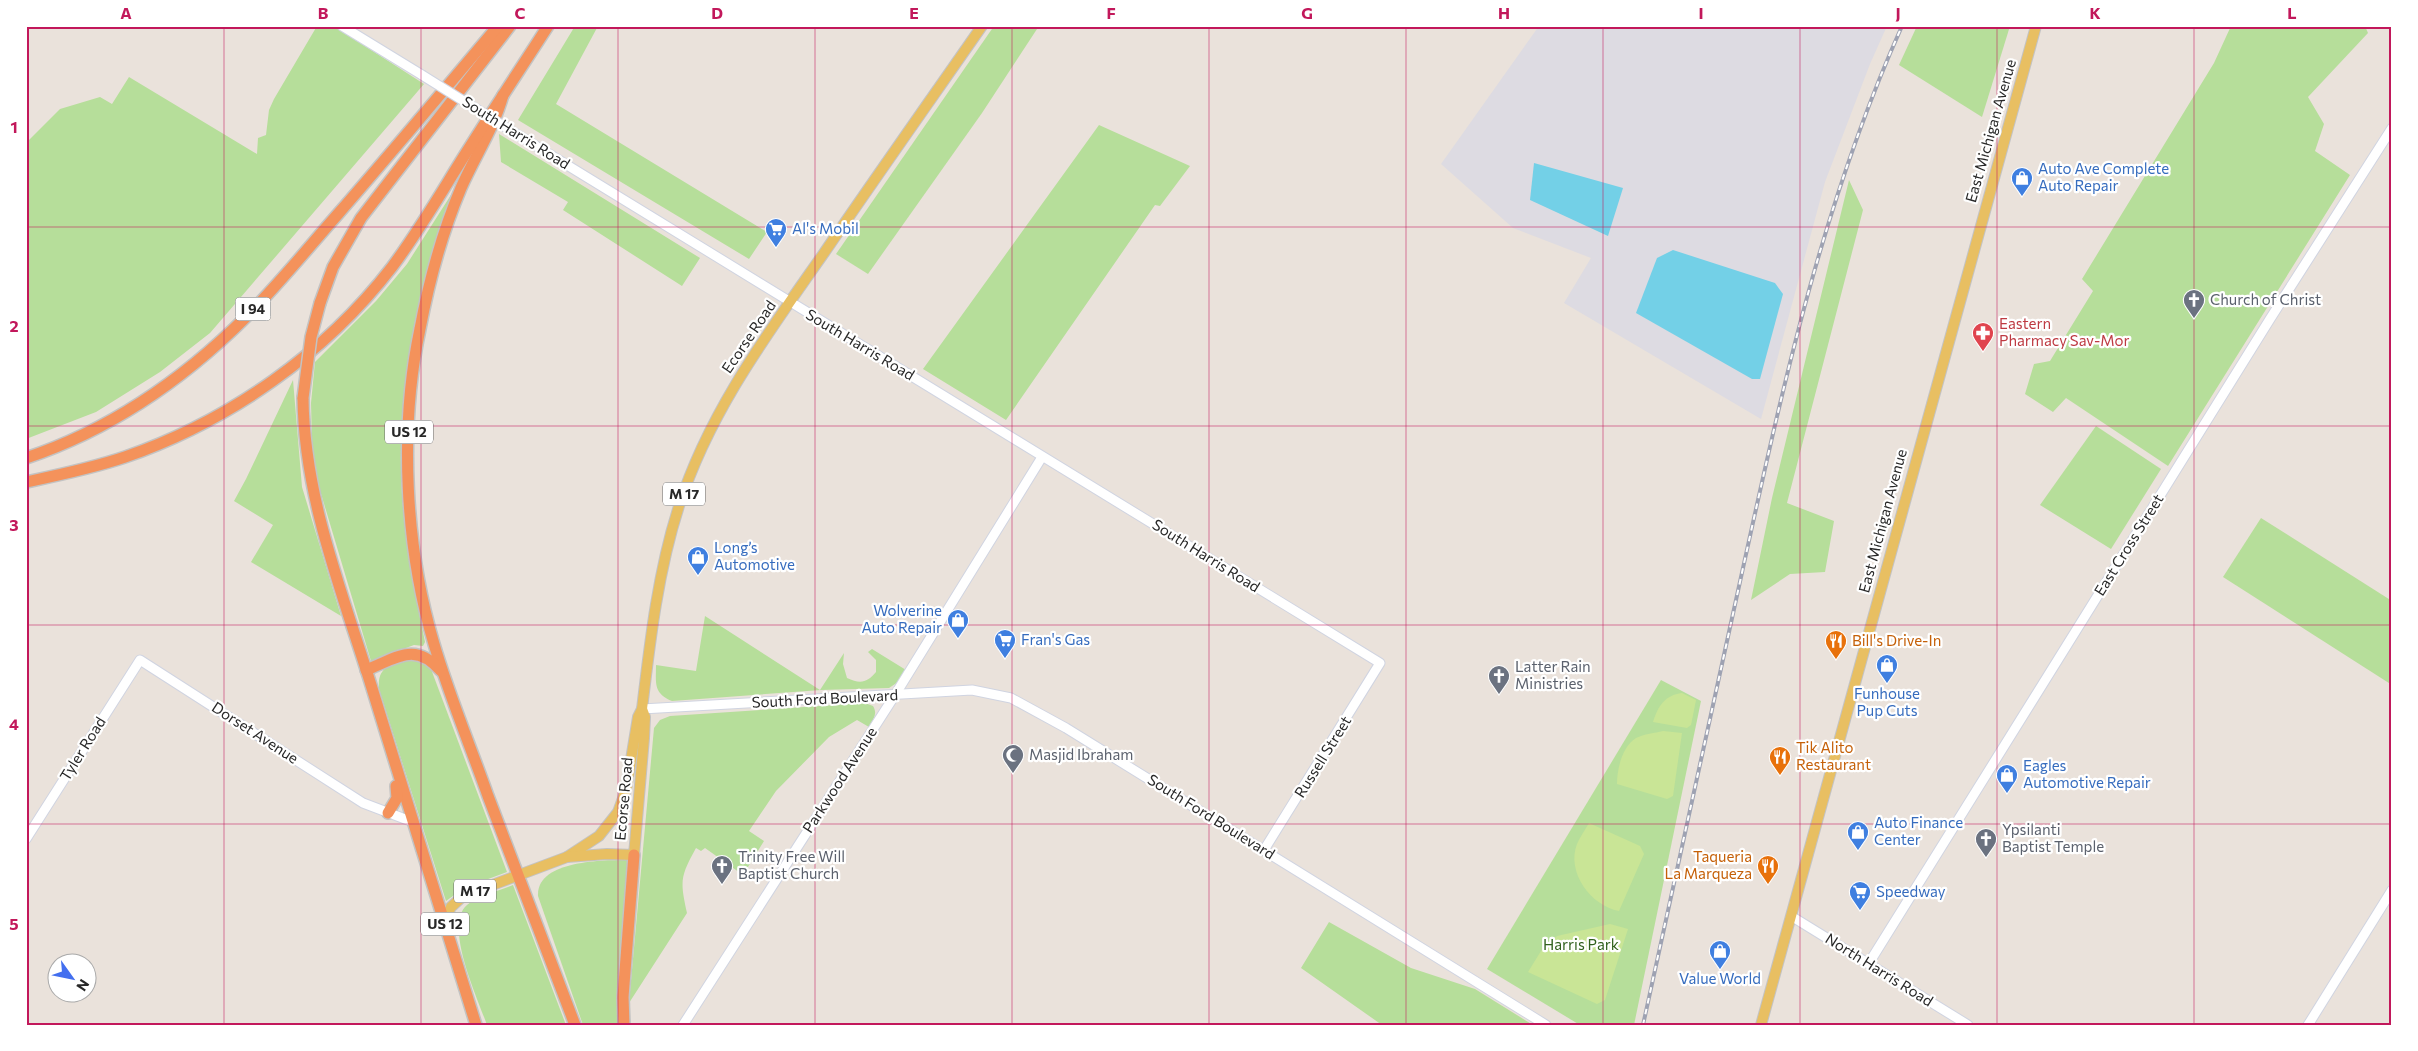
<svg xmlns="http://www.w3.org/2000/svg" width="2418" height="1051" font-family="Commissioner,sans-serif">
<rect width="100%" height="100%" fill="#eae2db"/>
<polygon fill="#dddbe2" points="1539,26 1887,26 1870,64 1825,182 1761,419 1564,303 1591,258 1513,228 1441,164"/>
<g fill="#b6de9a">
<polygon points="317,26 334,26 424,84 210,333 160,372 96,412 26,439 26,143 60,109 100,97 112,104 129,77 257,154 258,138 266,135 269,110 274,99"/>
<polygon points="575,26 598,26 556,104 767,232 749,259 518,120"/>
<polygon points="994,26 1039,26 982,113 868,274 836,254"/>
<polygon points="1917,26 2010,26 1982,117 1899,65"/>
<polygon points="2231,26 2365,26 2368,33 2308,97 2324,124 2315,151 2350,175 2168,466 2066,398 2053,412 2025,394 2034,364 2050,361 2093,291 2082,279 2214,63"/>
<polygon points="1099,125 1190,166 1160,206 1155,205 1006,420 923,369"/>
<polygon points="499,134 700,258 682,286 563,210 568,202 501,162"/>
<polygon points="1849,180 1863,210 1787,503 1834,521 1825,572 1790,574 1751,600 1772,498"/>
<path d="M456 187C444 221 431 254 422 289 404 365 395 448 405 526 410 565 417 604 425 642L423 646 414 645 371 661 319 487 312 444 311 403 315 362 376 301 407 264Z"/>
<polygon points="293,380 302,487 341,616 251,562 273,525 234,501 246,479"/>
<polygon points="2096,426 2161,469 2111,549 2040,505"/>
<polygon points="2261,518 2392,601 2392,685 2223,577"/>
<path d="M705 616 820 690 844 653 843 664 847 678C860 684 867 683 876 672V660L868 652 872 649 906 670 898 682 889 688 821 690 672 701C653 693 656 683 656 665L696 671Z"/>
<path d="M411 658 425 660 431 669 507 872 464 888 446 901 379 689C377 665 392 665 411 658Z"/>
<polygon points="1661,680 1701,701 1634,1025 1580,1025 1487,969"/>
<path d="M865 703 873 706C878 714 873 719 869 727L857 720 829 737 776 791 749 831 764 841 743 875 705 848 701 851 696 848C680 877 680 881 687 913L629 1003 654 728 660 720 670 716Z"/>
<path d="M629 860 619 1025H583L538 896C536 860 604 860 629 860Z"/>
<path d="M513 885 566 1025H487C478 999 443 925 467 905 478 895 499 891 513 885Z"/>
<polygon points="1329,922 1411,968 1475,989 1533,1025 1382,1025 1301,968"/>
</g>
<g fill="#c9e596">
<path d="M1682 693 1696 700 1691 725 1687 728 1653 722C1658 706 1665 695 1682 693Z"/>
<path d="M1663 731 1682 733 1673 796 1667 799 1617 784C1617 769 1622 747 1636 738 1644 734 1655 733 1663 731Z"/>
<path d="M1589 823 1640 846 1644 854 1619 911C1591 906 1566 872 1577 844 1580 837 1585 830 1589 823Z"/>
<polygon points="1610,924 1628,929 1605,1000 1597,1004 1528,972 1541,951 1557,936"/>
</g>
<g fill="#73d0e7">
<polygon points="1534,163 1623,188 1608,236 1530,200"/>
<polygon points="1673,250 1775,283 1783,294 1760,379 1752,379 1636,313 1657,258"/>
</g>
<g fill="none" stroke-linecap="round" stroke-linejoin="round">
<g stroke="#d0d4e1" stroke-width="11">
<g id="secondary">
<polyline points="342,26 422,75"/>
<polyline points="518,135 1380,663 1264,850"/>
<polyline points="642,709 972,690 1011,698 1066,728 1546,1025"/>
<polyline points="26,839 140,660 363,803 413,822"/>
<polyline points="1791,916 1968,1025"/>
<polyline points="1869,963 2270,319 2392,128"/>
<polyline points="683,1025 895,695 1042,457"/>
<polyline points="2308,1025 2392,890"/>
</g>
</g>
<g stroke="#c3c3c3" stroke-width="12">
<g id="primary">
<path d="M567 857 599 836 618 812 626 790 638 717 642 709C650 641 658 571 679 506 709 412 768 333 824 253 876 177 929 102 982 26"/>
<polyline points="444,922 451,907 463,896 567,857 607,854 634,855 644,738 645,717 642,709"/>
<polyline points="1761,1025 2036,26"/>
</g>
</g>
<g stroke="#c3c3c3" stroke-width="14">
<g id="highway">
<path d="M503 95C494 128 475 156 461 188 442 233 429 281 420 329 399 428 405 547 434 644 449 695 470 745 488 796 517 872 546 948 575 1025"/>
<polyline points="320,303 333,267 361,218 510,26"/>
<path d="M303 398C304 497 342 592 371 685 406 798 441 911 476 1025"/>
<path d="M26 458C110 430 185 378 247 316 279 284 308 248 338 214 392 152 445 89 498 26"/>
<path d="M26 482C59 475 93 468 125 457 229 421 325 354 392 267 419 231 442 191 466 153 493 110 521 68 548 26"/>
<path d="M366 670C397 658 415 641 441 671"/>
<polyline points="388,813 397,798 396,786"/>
<polyline points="624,1025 623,997 634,855"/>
</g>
</g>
<use href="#secondary" stroke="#fff" stroke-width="9"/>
<use href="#primary" stroke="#e8bf62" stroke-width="10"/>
<use href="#highway" stroke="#f4925b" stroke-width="11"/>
<g stroke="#9ea2b2" stroke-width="4">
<path id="rail" d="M1643 1025C1676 872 1710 720 1743 568 1784 381 1823 202 1902 26"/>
</g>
<use href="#rail" stroke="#fff" stroke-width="2" stroke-dasharray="5.5" stroke-linecap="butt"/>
<g stroke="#d0d4e1" stroke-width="11" stroke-linecap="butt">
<polyline id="secondary-bridge" points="422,75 518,135"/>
</g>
<g stroke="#c3c3c3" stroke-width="14" stroke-linecap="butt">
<polyline id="highway-bridge" points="303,398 311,337 320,303"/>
</g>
<use href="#secondary-bridge" stroke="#fff" stroke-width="9"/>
<use href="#highway-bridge" stroke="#f4925b" stroke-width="11"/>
</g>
<path fill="none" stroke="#c2185b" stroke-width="1" stroke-opacity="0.55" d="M224 26V1025M421 26V1025M618 26V1025M815 26V1025M1012 26V1025M1209 26V1025M1406 26V1025M1603 26V1025M1800 26V1025M1997 26V1025M2194 26V1025M26 227H2392M26 426H2392M26 625H2392M26 824H2392"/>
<defs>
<g id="shop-pin" transform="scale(1.125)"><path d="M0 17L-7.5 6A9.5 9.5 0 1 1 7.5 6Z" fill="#3f7fe0" stroke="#fff"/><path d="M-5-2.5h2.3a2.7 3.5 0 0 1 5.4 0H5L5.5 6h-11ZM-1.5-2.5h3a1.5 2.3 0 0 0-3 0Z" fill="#fff"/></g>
<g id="supermarket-pin" transform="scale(1.125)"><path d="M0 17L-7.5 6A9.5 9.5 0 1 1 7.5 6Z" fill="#3f7fe0" stroke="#fff"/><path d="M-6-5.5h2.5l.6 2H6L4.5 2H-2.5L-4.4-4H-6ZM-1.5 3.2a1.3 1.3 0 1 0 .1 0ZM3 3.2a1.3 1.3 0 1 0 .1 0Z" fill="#fff"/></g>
<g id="church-pin" transform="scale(1.125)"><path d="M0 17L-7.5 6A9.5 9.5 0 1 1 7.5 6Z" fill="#6b7280" stroke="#fff"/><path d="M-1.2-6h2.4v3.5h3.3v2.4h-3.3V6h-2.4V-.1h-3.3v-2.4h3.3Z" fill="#fff"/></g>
<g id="pharmacy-pin" transform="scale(1.125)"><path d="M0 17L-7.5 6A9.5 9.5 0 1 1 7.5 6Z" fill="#e0444e" stroke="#fff"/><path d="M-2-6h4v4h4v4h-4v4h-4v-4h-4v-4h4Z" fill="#fff"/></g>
<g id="restaurant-pin" transform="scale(1.125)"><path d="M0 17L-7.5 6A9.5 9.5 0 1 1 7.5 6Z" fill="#e8710a" stroke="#fff"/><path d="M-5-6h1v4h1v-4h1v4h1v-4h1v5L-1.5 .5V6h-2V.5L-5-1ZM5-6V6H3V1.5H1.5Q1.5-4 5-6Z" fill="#fff"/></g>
<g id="mosque-pin" transform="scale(1.125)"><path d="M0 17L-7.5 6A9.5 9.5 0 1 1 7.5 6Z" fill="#6b7280" stroke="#fff"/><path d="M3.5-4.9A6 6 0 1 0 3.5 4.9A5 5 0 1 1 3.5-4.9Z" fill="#fff"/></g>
</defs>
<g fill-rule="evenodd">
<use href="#shop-pin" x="2022" y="178"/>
<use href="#supermarket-pin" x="776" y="229"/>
<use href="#church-pin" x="2194" y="300"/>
<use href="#pharmacy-pin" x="1983" y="333"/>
<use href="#shop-pin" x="698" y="557"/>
<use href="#shop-pin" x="958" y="620"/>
<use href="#supermarket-pin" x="1005" y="640"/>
<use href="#restaurant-pin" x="1836" y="641"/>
<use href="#shop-pin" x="1887" y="665"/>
<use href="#church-pin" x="1499" y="676"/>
<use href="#mosque-pin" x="1013" y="755"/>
<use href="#restaurant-pin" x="1780" y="757"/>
<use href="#shop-pin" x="2007" y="775"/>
<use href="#shop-pin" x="1858" y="832"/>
<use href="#church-pin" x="1986" y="839"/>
<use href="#church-pin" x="722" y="866"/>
<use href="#restaurant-pin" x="1768" y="866"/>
<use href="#supermarket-pin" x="1860" y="892"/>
<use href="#shop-pin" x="1720" y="951"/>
</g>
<g text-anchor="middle" stroke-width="4.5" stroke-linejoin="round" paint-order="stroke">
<g fill="#fff" stroke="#686868" stroke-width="1">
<rect x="235.5" y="297.5" width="35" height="23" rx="4"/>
<rect x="385" y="420.5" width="48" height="23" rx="4"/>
<rect x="663" y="482.5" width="42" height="23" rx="4"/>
<rect x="454" y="879.5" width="42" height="23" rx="4"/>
<rect x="421" y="912.5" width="48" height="23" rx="4"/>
</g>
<g font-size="14" font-weight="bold" fill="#282828">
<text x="253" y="314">I 94</text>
<text x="409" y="437">US 12</text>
<text x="684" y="499">M 17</text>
<text x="475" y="896">M 17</text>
<text x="445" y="929">US 12</text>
</g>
<g font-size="15" fill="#282828" stroke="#fff">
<text transform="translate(1991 131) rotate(-74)" y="5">East Michigan Avenue</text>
<text transform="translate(516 133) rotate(32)" y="5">South Harris Road</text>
<text transform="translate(749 337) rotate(-56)" y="5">Ecorse Road</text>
<text transform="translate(860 345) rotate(31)" y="5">South Harris Road</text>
<text transform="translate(1883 521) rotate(-75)" y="5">East Michigan Avenue</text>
<text transform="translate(2129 545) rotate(-58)" y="5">East Cross Street</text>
<text transform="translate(1206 556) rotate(32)" y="5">South Harris Road</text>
<text transform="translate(825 699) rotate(-3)" y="5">South Ford Boulevard</text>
<text transform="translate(255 733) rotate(33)" y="5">Dorset Avenue</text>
<text transform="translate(83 749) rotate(-58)" y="5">Tyler Road</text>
<text transform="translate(1323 757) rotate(-58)" y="5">Russell Street</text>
<text transform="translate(840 780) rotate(-57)" y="5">Parkwood Avenue</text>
<text transform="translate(624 799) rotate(-85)" y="5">Ecorse Road</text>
<text transform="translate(1211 817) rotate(32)" y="5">South Ford Boulevard</text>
<text transform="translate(1879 970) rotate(32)" y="5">North Harris Road</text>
</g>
<g font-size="15" fill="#366cbe" stroke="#fff" text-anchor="start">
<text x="2038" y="174">Auto Ave Complete<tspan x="2038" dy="17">Auto Repair</tspan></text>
<text x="792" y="234">Al's Mobil</text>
<text x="714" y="553">Long’s<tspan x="714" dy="17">Automotive</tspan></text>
<text x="942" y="616" text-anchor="end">Wolverine<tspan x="942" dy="17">Auto Repair</tspan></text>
<text x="1021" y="645">Fran's Gas</text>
<text x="1887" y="699" text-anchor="middle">Funhouse<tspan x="1887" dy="17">Pup Cuts</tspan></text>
<text x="2023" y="771">Eagles<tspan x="2023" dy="17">Automotive Repair</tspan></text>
<text x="1874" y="828">Auto Finance<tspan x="1874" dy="17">Center</tspan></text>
<text x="1876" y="897">Speedway</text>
<text x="1720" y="984" text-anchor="middle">Value World</text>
</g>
<g font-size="15" fill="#5b616d" stroke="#fff" text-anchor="start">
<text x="2210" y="305">Church of Christ</text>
<text x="1515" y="672">Latter Rain<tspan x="1515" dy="17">Ministries</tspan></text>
<text x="1029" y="760">Masjid Ibraham</text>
<text x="2002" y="835">Ypsilanti<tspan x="2002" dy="17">Baptist Temple</tspan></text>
<text x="738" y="862">Trinity Free Will<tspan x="738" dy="17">Baptist Church</tspan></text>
</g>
<g font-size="15" fill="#be3a42" stroke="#fff" text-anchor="start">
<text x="1999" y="329">Eastern<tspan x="1999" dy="17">Pharmacy Sav-Mor</tspan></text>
</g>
<g font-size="15" fill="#c56008" stroke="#fff" text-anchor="start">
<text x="1852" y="646">Bill's Drive-In</text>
<text x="1796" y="753">Tik Alito<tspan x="1796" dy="17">Restaurant</tspan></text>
<text x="1752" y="862" text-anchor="end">Taqueria<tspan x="1752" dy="17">La Marqueza</tspan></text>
</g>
<g font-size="15" fill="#30601d" stroke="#fff">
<text x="1581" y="950">Harris Park</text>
</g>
</g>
<rect width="2418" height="1051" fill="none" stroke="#ffffff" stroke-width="55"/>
<g transform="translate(72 978) rotate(123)"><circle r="24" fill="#ffffff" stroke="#a9a9a9"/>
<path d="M0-4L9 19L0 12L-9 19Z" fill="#436fef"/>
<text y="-8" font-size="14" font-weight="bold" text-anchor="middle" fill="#282828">N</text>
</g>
<rect x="28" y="28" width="2362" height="996" fill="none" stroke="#c2185b" stroke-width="2"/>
<g font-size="16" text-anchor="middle" font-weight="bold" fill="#c2185b">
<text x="126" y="19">A</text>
<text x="323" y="19">B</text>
<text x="520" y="19">C</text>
<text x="717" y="19">D</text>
<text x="914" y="19">E</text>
<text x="1111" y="19">F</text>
<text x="1307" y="19">G</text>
<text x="1504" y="19">H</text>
<text x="1701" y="19">I</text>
<text x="1898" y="19">J</text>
<text x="2095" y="19">K</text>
<text x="2292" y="19">L</text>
<text x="14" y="133">1</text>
<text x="14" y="332">2</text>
<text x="14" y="531">3</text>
<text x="14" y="730">4</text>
<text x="14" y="930">5</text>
</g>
</svg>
